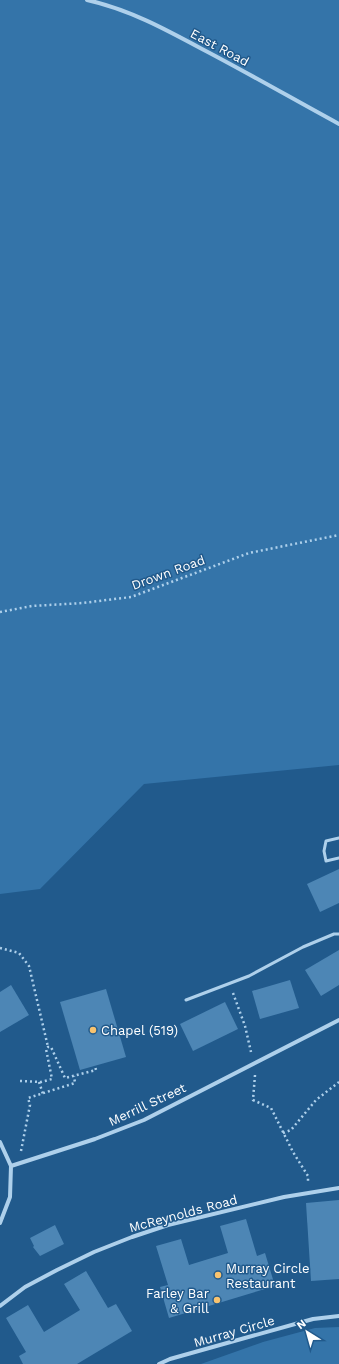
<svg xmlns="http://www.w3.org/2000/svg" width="339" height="1364" font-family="'Work Sans',sans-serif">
<rect width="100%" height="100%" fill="#215a8c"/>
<g fill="#3474a9">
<polygon points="0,0 339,0 339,765 144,784 40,889 0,894"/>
<polygon points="339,1327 339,1364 201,1364 263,1342 315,1328"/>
</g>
<g fill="#4d86b5">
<polygon points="339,869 339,903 320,912 307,884"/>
<polygon points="339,950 339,985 321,996 305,970"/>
<polygon points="290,980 299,1008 260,1019 252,991"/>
<polygon points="11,985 29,1015 0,1032 0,992"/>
<polygon points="106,989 126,1057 80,1070 60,1002"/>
<polygon points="225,1002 238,1029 193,1051 180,1024"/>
<polygon points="339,1200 339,1279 311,1281 306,1203"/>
<polygon points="246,1219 257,1256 265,1253 275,1286 169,1318 160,1287 168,1285 156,1246 181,1239 189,1265 228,1253 220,1226"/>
<polygon points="55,1225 64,1244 40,1256 33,1247 34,1246 30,1238"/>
<polygon points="86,1271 108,1308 116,1304 132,1331 77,1364 23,1364 19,1356 26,1352 6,1318 28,1305 44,1332 80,1310 64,1284"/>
</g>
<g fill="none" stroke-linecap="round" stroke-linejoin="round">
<g stroke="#aed0eb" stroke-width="2.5" stroke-dasharray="2 3" stroke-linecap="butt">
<polyline points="0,612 32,606 83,603 131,597 249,553 339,535"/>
<polyline points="0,948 19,953 29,966 48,1047"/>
<polyline points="233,993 245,1026 251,1052"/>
<polyline points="255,1075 253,1100 271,1108 293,1152 308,1176 308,1183"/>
<polyline points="20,1081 41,1082 52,1079 46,1049 48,1047 51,1047 65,1078 96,1070 95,1066"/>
<polyline points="39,1082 43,1094"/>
<polyline points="283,1133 291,1130 316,1100 339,1082"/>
<polyline points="21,1151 30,1105 28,1098 75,1083 74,1076"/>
</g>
<g stroke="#aed0eb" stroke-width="3">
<polyline points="339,838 326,841 324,851 326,861 339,858"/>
<polyline points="186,1000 249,976 303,947 334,934 339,934"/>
</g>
<g stroke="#aed0eb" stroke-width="4">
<path d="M87 0C128 9 165 29 202 49 248 73 293 99 339 124"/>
<polyline points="0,1142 11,1166"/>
<polyline points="0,1223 10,1197 11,1166 95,1139 144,1120 339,1020"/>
<polyline points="0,1306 25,1287 57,1270 94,1252 132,1237 168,1225 284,1197 339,1188"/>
<polyline points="159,1364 170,1359 313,1319 339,1316"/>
</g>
</g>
<g fill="#f8c36f" stroke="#215a8c" stroke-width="1.5">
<circle cx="93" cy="1030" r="4"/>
<circle cx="218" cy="1275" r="4"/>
<circle cx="217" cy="1300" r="4"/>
</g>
<g text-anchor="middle" stroke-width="3" stroke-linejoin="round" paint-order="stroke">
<g font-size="13" fill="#fff" stroke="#215a8c">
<text transform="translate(220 47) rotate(28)" y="5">East Road</text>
<text transform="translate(168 572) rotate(-20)" y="5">Drown Road</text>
<text transform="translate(147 1104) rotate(-25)" y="5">Merrill Street</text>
<text transform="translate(183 1213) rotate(-15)" y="5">McReynolds Road</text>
<text transform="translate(234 1331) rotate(-16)" y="5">Murray Circle</text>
</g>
<g font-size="13" fill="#fff" stroke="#215a8c" text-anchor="start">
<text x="101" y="1035">Chapel (519)</text>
<text x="226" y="1273">Murray Circle<tspan x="226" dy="15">Restaurant</tspan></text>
<text x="209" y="1298" text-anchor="end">Farley Bar<tspan x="209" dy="15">&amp; Grill</tspan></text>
</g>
</g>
<g transform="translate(307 1332) rotate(323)" stroke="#215a8c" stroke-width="3" paint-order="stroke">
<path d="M0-3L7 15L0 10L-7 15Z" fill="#ffffff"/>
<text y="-6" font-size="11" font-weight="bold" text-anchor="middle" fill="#ffffff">N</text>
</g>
</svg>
